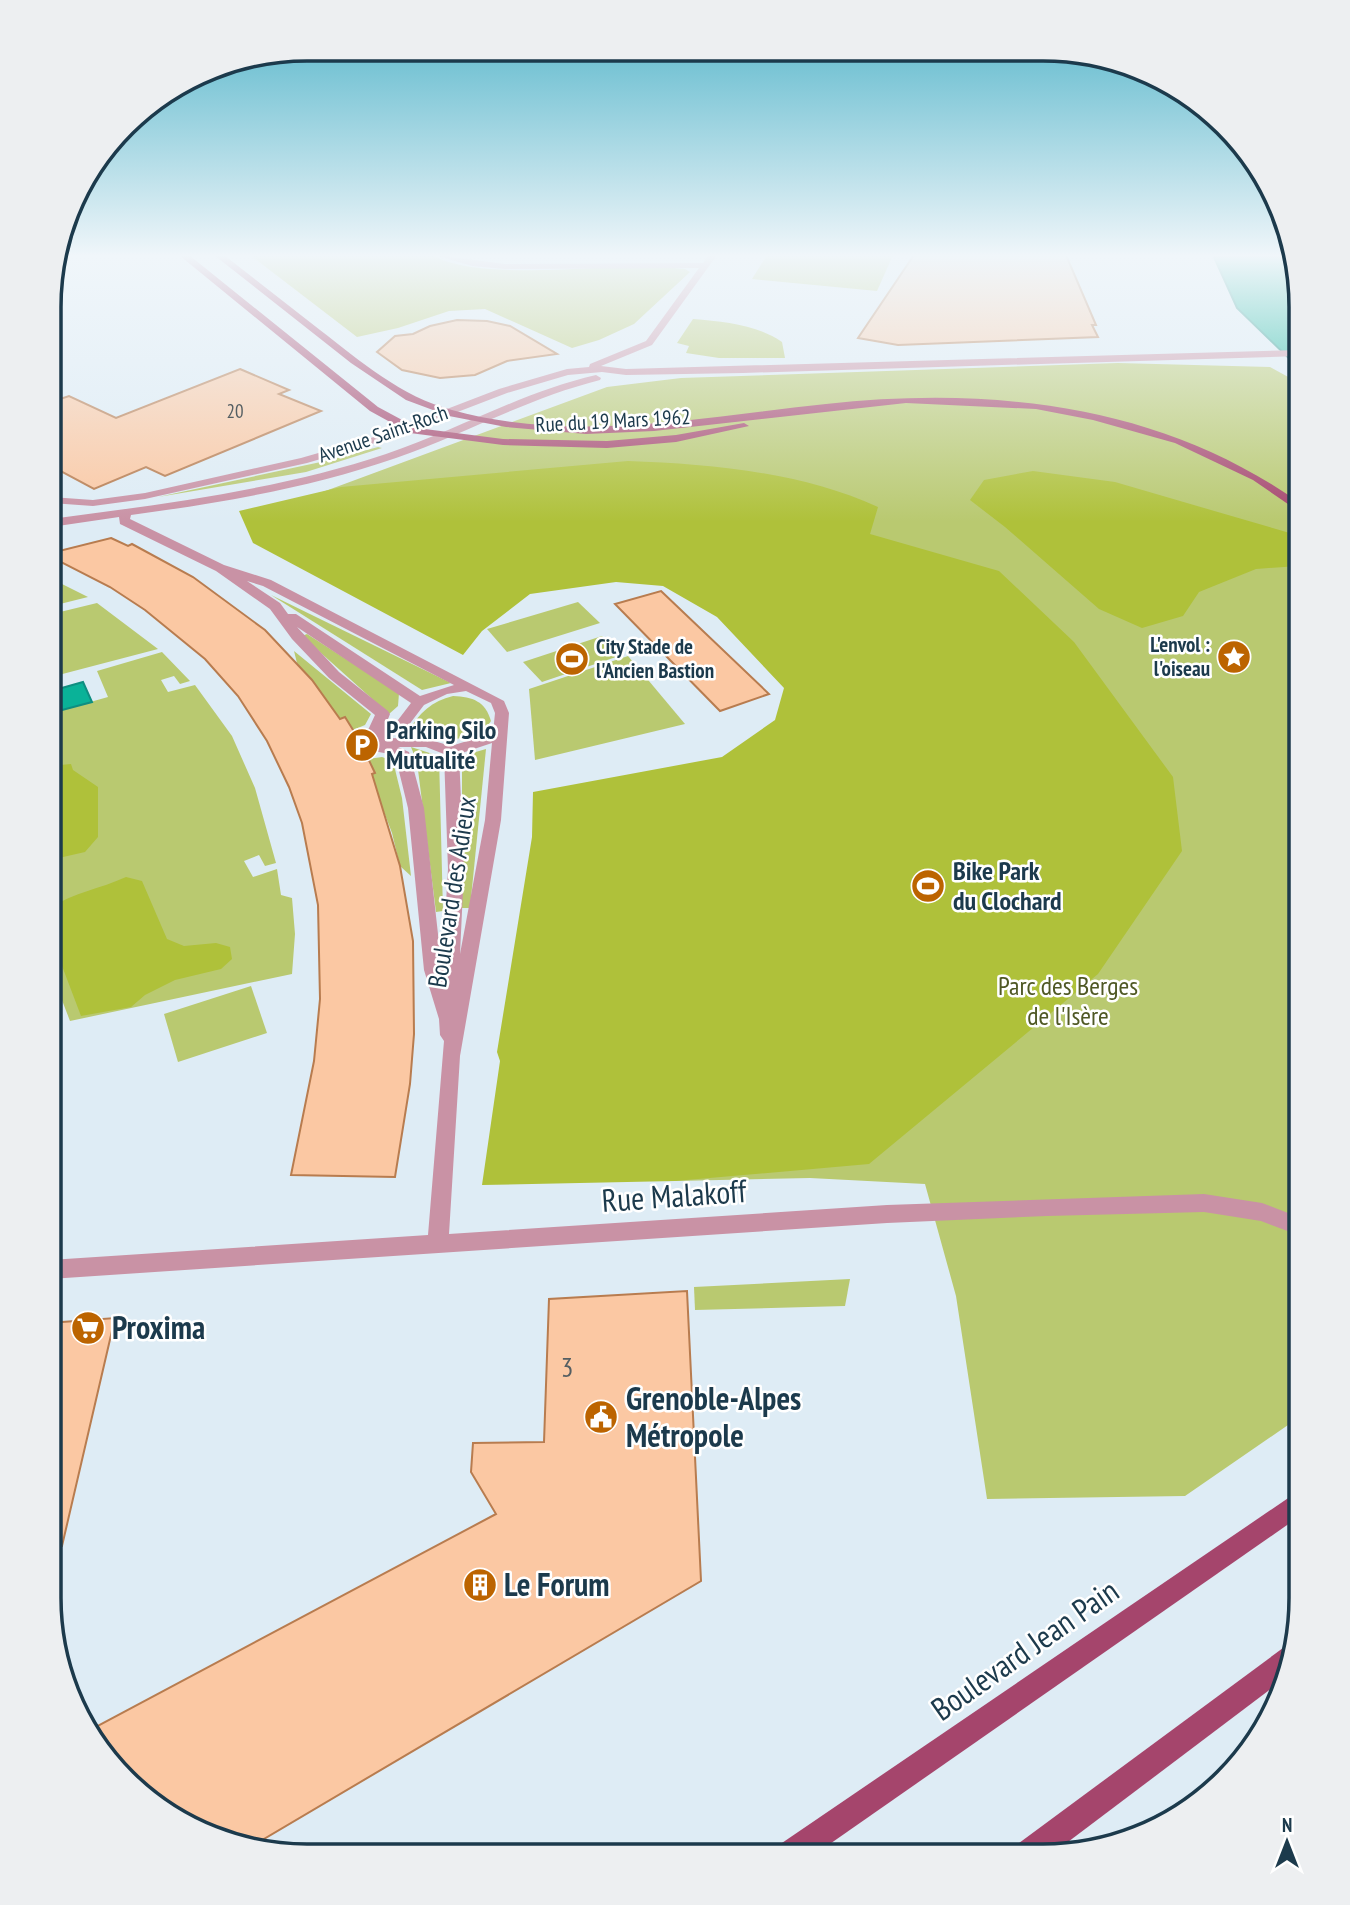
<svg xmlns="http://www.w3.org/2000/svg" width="1350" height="1905" font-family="'PT Sans Narrow',sans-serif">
<rect width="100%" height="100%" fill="#deecf5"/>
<g fill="#b9c970">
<path d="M250 255H433C472 280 587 267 637 266 653 266 669 268 685 269L690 272 634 324 599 340 572 348 485 309 449 311 398 328 357 337Z"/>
<polygon points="767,255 893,255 877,291 752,279"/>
<path d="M693 319C725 322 755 324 782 342L785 358H719L686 353 689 346 677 343Z"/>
<polygon points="1118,363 1270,367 1301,384 1301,1416 1185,1496 987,1499 956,1296 925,1184 810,1178 675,1181 964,578 301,500 607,387 681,378"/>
<polygon points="378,447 382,448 306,472 158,497 330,460"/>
<polygon points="58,582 88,597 56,605 60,612 97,603 158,649 51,677 51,584"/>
<polygon points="271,595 451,683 422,690"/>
<polygon points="578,602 600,623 507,652 487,629"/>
<polygon points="307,634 399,693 398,706 389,714 302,636"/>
<polygon points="602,636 622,655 542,682 523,662"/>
<polygon points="294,651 371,714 365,725 353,730 345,717 340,719 297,663"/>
<polygon points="162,652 190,681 180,684 174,676 161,680 168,692 195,685 232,736 255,788 276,863 265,866 259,855 244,861 253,877 277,869 281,895 292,898 295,934 292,974 70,1021 50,969 51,713 108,697 97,671"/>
<polygon points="628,656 685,724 535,760 529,689"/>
<path d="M453 696C473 697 485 701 491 721L482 734 456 739 411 734 408 732C419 713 432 701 453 696Z"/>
<polygon points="411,747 439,756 443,911 436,912 417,762"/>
<polygon points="486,749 470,908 462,908 462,756"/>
<polygon points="382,757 393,761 402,798 411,876 400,866 392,833 370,775 375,773 368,759"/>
<polygon points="251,986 267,1033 178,1062 164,1014"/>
<polygon points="850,1279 845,1306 695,1310 694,1287"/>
</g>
<g fill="#afc13a">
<path d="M628 461C712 464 801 472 878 507L870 534 999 571 1074 642 1173 777 1182 851 1098 974 869 1164 675 1181 482 1185 500 1061 497 1052 532 837 533 792 722 757 775 720 784 688 717 617 663 586 616 582 530 594 482 631 463 655 253 543 239 511 341 487Z"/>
<polygon points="1033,471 1115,482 1300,536 1298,566 1256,569 1199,592 1183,616 1142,628 1099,609 1005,527 970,500 984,480"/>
<polygon points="71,764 73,770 98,787 98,837 85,852 50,860 50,766"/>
<path d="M126 877 142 881 167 939 184 946 216 943 230 947 232 959 221 969 175 980 145 995 131 1007 81 1016 59 958 50 949V908C75 892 100 889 126 877Z"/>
</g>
<g fill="#0ab298" stroke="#0f8e81" stroke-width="2">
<polygon points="1213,255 1289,255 1301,306 1301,370 1237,308"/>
<polygon points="83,682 92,702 51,713 51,691"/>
</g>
<g fill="#fbc8a3" stroke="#b87c4f" stroke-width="2">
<polygon points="914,255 1066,255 1096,325 1092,325 1098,337 898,345 858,338"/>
<polygon points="457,320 487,321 510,326 557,354 507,361 475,375 440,378 402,370 377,352 395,336 413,334 430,326"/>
<polygon points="240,369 289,390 279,394 321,411 165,476 146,467 94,489 51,466 51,402 69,396 116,418"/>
<polygon points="111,538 128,546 132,544 193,577 265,630 312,680 340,719 345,717 358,738 353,746 357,751 365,752 375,773 372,774 400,866 413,941 414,1034 410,1084 395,1177 291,1175 314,1061 320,999 318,905 302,823 289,787 267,741 238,696 205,659 145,610 110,587 51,557 51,553"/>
<polygon points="661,591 769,694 720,711 615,604"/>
<polygon points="687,1291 701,1581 252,1846 163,1812 113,1768 88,1731 496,1514 471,1472 473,1443 544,1442 549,1299"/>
<polygon points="115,1318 62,1546 49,1545 49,1323"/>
</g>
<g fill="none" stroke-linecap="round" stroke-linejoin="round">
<g fill="#c992a5" fill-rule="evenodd">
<polygon points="435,255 505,264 703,263 709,255 717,255 652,345 601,366 626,369 1301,350 1301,356 743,373 626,375 602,372 568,375 507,393 382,441 307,463 145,499 93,506 51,503 51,497 93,500 145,493 301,458 374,437 499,389 567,369 589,367 590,364 646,341 699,268 505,269 472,266"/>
<path d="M596 375 601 378 600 380C528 398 465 434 396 458 310 488 220 503 131 515L130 519 224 565 271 580 504 701 509 713 501 820 460 1056 449 1234 887 1205 1204 1194 1262 1203 1301 1218V1236L1261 1221 1204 1212 1047 1216 887 1223 50 1279V1260L428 1235 444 1041 440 1035 439 1019 424 970 408 808 395 755 357 748 355 745 369 728 375 715 329 678 292 639 270 609 216 571 120 524 119 517 51 527V519C164 504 278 490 386 454 458 430 522 392 596 375ZM247 581 263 586 454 685 420 696 296 614H288L280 603ZM297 627 411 703 398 720 385 727 390 714 388 711 339 672ZM466 691 491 703 495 713 493 733 451 746 427 739 387 738 408 726 424 705 447 694ZM492 743 485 820 460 954 464 869 459 754ZM398 747H426L444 754 448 869 442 970 424 808 409 752Z"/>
</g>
<g fill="#a5456c" fill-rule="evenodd">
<polygon points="179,255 189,255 378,407 417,428 503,439 607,441 676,435 744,423 749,426 676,442 607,448 503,445 410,433 370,411"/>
<path d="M214 255H224C256 280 288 305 320 330 360 361 402 397 452 410 575 444 702 417 826 404 992 386 1162 404 1301 504V513L1253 480 1175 443 1093 420 1036 409 906 403 654 431 586 434 506 427 449 416 406 400 351 363Z"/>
<polygon points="1300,1490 1300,1516 814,1855 774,1855 779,1845"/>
<polygon points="1292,1644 1295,1645 1288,1676 1052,1854 1010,1856 1015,1846 1283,1648"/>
</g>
</g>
<linearGradient id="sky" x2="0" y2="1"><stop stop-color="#4fb3c8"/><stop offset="0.49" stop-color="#f0f6fa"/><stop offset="1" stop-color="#f0f6fa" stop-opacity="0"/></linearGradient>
<rect width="1350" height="522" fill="url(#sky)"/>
<defs>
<g id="sight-disc" transform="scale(1.75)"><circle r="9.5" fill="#bc6400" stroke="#fff"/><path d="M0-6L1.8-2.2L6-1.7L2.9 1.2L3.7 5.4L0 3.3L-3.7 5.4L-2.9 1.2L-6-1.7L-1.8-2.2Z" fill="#fff"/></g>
<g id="stadium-disc" transform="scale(1.75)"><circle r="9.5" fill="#bc6400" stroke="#fff"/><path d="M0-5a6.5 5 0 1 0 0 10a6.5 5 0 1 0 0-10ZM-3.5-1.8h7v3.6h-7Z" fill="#fff"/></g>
<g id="parking-disc" transform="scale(1.75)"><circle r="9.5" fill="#bc6400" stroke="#fff"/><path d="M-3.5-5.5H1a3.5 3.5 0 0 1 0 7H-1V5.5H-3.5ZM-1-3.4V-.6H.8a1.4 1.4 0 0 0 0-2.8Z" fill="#fff"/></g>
<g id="supermarket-disc" transform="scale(1.75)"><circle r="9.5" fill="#bc6400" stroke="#fff"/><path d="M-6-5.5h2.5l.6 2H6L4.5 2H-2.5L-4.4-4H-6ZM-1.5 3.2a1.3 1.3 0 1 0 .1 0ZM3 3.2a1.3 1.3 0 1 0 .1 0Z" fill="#fff"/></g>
<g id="civic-disc" transform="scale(1.75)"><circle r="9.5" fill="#bc6400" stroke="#fff"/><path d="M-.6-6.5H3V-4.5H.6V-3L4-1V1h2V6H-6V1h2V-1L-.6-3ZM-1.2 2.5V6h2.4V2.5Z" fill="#fff"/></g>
<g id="building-disc" transform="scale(1.75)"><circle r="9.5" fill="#bc6400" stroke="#fff"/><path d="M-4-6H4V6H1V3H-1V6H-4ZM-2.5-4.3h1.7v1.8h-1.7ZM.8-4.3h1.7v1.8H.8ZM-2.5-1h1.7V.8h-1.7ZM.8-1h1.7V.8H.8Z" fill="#fff"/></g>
</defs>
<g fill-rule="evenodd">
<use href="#sight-disc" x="1234" y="657"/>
<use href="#stadium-disc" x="572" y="659"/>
<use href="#parking-disc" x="362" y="745"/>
<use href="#stadium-disc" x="928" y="886"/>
<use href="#supermarket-disc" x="88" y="1328"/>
<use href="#civic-disc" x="601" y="1417"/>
<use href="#building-disc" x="480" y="1585"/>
</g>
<g text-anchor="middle" stroke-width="5" stroke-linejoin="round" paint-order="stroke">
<g font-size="19" fill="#545e62">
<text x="235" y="418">20</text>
</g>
<g font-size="21" fill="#1c3a4c" stroke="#fff">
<text transform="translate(613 421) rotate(-3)" y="7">Rue du 19 Mars 1962</text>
<text transform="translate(383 434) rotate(-19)" y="7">Avenue Saint-Roch</text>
</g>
<g font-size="21" font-weight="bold" fill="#1c3a4c" stroke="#fff" text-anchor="end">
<text x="1210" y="652">L'envol :<tspan x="1210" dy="24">l'oiseau</tspan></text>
<text x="596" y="654" text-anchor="start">City Stade de<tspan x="596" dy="24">l'Ancien Bastion</tspan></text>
</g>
<g font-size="26" font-weight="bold" fill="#1c3a4c" stroke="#fff" text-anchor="start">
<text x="386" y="739">Parking Silo<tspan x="386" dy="30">Mutualité</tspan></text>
<text x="953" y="880">Bike Park<tspan x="953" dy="30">du Clochard</tspan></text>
</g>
<g font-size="26" fill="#1c3a4c" stroke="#fff">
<text transform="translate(452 892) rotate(-81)" y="9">Boulevard des Adieux</text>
</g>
<g font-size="26" fill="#4f5824" stroke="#fff">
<text x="1068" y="995">Parc des Berges<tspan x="1068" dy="30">de l'Isère</tspan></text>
</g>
<g font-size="28" fill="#545e62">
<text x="567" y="1377">3</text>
</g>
<g font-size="32" fill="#1c3a4c" stroke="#fff">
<text transform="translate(674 1196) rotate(-4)" y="11">Rue Malakoff</text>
<text transform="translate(1025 1650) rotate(-35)" y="11">Boulevard Jean Pain</text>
</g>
<g font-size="32" font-weight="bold" fill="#1c3a4c" stroke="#fff" text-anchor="start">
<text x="112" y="1339">Proxima</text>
<text x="626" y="1410">Grenoble-Alpes<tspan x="626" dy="37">Métropole</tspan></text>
<text x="504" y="1596">Le Forum</text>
</g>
</g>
<path d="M0 0H1350V1905H0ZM307 61H1043A246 246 0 0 1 1289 307V1598A246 246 0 0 1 1043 1844H307A246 246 0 0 1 61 1598V307A246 246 0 0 1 307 61Z" fill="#edeff1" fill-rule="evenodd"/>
<path fill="none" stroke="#1c3a4c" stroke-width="3.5" d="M307 61H1043A246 246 0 0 1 1289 307V1598A246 246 0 0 1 1043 1844H307A246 246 0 0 1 61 1598V307A246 246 0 0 1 307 61Z"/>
<g transform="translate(1287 1842)" stroke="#ffffff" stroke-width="5" paint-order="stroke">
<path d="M0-5L12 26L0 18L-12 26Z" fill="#1c3a4c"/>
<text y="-10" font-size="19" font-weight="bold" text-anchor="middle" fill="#1c3a4c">N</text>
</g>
</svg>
